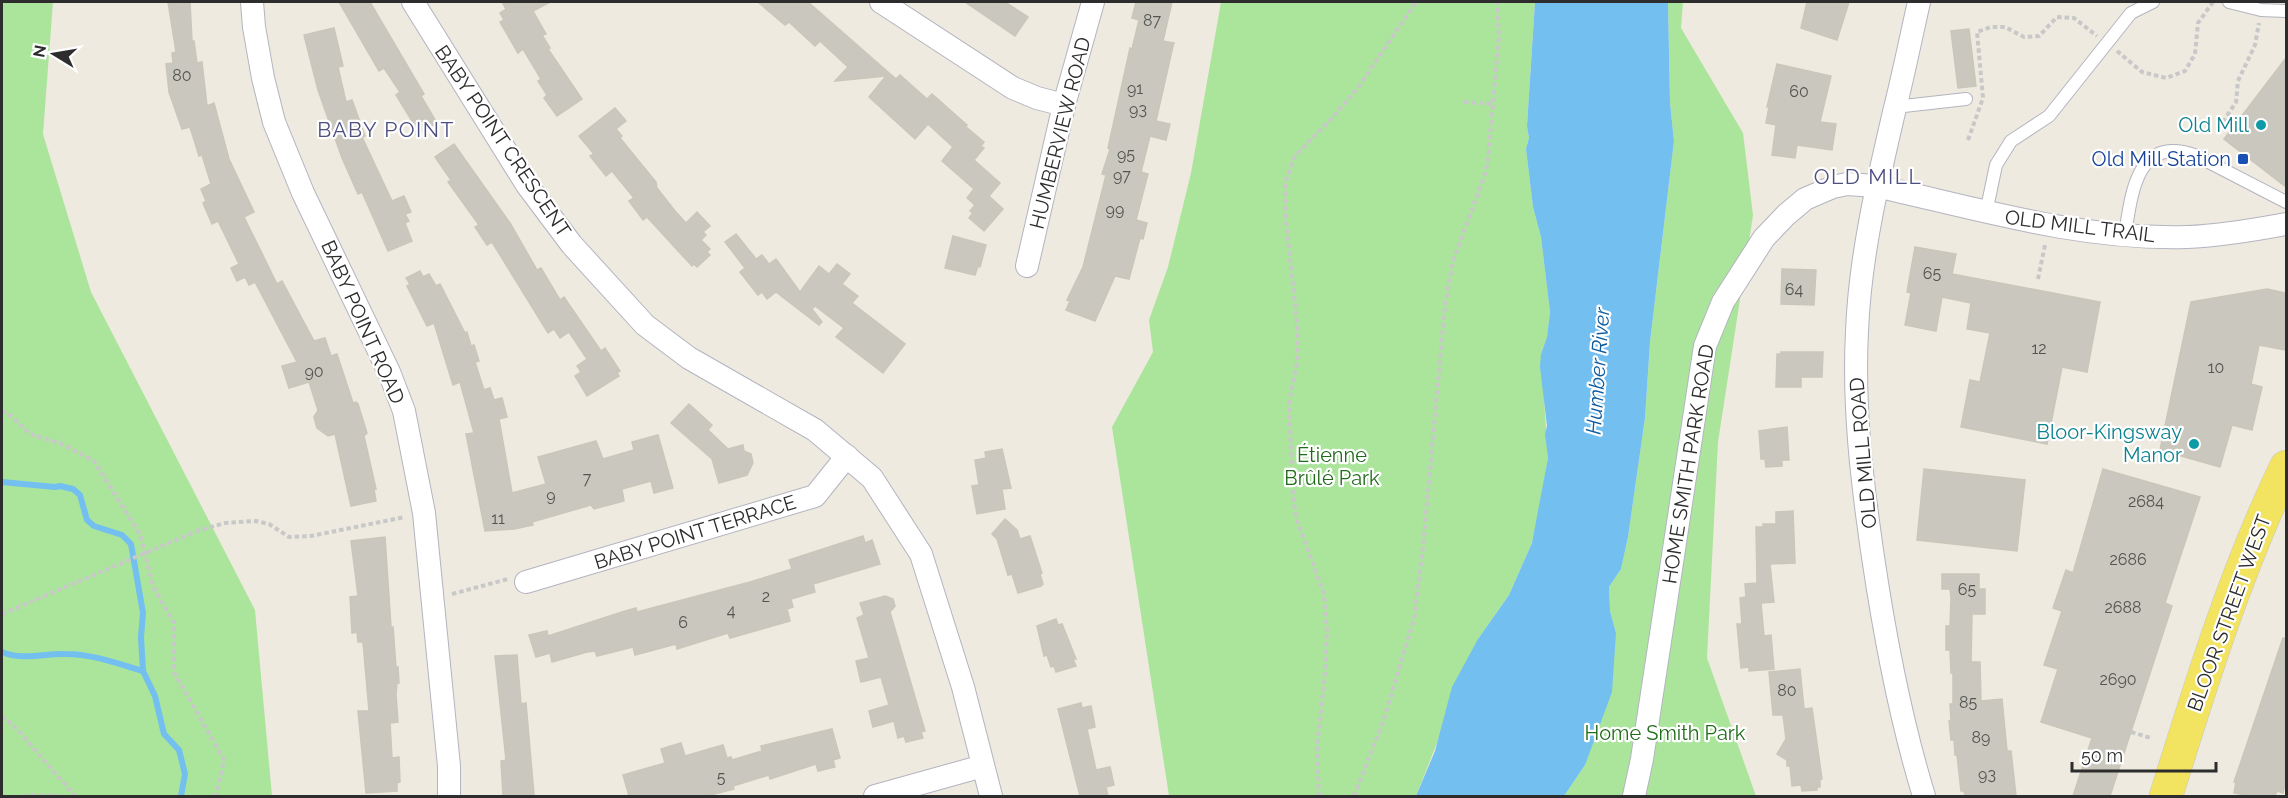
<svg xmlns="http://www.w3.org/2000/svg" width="2288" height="798" font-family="Raleway,sans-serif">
<rect width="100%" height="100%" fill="#eeeadf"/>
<g fill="#abe59c">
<polygon points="2,2 53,2 43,134 91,292 255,610 272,796 2,796"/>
<polygon points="1221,2 1535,2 1527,126 1529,138 1526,149 1533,207 1541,237 1550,312 1547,337 1541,354 1548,458 1541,501 1532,543 1509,595 1478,639 1416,796 1169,796 1112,427 1153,352 1149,320 1168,267 1191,173"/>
<polygon points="1668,2 1683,2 1681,28 1743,133 1753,215 1718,442 1707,658 1756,796 1564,796 1585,765 1616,633 1610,611 1609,587 1621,569 1628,537 1645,418 1650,342 1674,141 1670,103"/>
</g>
<polygon fill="#72bff0" points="1535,2 1668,2 1670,103 1674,141 1650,342 1645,418 1628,537 1621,569 1609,587 1610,611 1616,633 1612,692 1585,765 1564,796 1416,796 1435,751 1452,687 1478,639 1509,595 1532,543 1548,458 1545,434 1547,426 1540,367 1541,354 1547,337 1550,312 1541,237 1533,207 1526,149 1529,138 1527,126"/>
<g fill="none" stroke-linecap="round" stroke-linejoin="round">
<g stroke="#72bff0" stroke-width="6">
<polyline points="2,482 55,487 60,486 73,489 80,495 87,520 94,526 122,535 131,544 143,613 141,637 143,671 155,696 164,734 179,750 185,774 181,796"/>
<path d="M2 652C23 661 43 653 66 654 92 654 119 664 143 671"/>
</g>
</g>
<g fill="#cac8be" stroke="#cac6b9" stroke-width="1.5">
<polygon points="168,2 190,2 192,41 194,41 197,63 202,62 207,106 214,103 229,159 254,212 244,217 277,284 282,281 314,341 325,338 331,356 337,354 353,403 356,402 358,404 367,433 364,436 376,489 374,489 376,501 351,506 335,434 328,436 317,428 314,417 318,410 309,382 289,388 282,366 297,362 255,282 249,285 245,277 237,281 231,268 239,264 218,221 212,224 203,203 206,201 201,189 211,184 202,155 199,156 190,127 182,129 169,92 166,64 173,63 172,53 176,52"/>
<polygon points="339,2 370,2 424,94 421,96 437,123 416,135 409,123 412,121 396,95 400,92 384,68 379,71"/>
<polygon points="502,2 550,2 533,11 546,34 542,35 550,48 548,49 582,99 557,116 544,98 547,95 538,81 541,79 523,49 518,53 500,22 504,20 500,13 506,9"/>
<polygon points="758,2 808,2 896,79 900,75 927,99 932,94 967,125 965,126 984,142 981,146 984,148 974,160 1000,183 989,196 1003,209 984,231 969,218 973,213 970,211 975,205 967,198 974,189 942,161 953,147 928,124 915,139 869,97 886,76 835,81 848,67 820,41 815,46 789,22 785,25"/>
<polygon points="965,2 1005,2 1028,17 1015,36"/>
<polygon points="1136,2 1172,2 1163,41 1174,43 1173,46 1156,121 1170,124 1166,140 1150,136 1141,172 1148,174 1136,220 1147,223 1143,239 1140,238 1129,279 1115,276 1095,321 1066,310 1070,301 1067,300 1083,267 1106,175 1102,174 1110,149 1108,148 1130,48 1132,49 1139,20 1132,18"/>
<polygon points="1807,2 1849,2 1837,40 1801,28"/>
<polygon points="334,28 343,66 338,67 346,102 352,100 365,136 362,137 392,201 404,196 411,212 405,214 409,221 405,223 412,241 388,251 362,192 358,194 342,158 318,90 304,35"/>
<polygon points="1969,29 1976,86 1958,88 1951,31"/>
<polygon points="2286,58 2286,187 2224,139"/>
<polygon points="1777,64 1831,76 1820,122 1836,124 1832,150 1797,145 1795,158 1772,155 1776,125 1766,123 1769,107 1767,107"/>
<polygon points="615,108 626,121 616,129 622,136 620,138 656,182 657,188 675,211 686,223 697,212 710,226 703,232 706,235 701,240 710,249 707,252 710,255 697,267 694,264 692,266 647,217 643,220 629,201 634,198 612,171 606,176 590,156 594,154 579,136"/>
<polygon points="454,144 510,223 537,270 541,268 560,300 564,297 601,351 605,348 620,371 617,373 619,376 587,396 575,376 581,372 577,366 587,359 569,332 560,338 554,329 548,333 492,242 487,245 475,227 479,225 448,182 451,180 435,157"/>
<polygon points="736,234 756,259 762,255 769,264 776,259 800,292 819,266 829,274 837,264 850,274 842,284 858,296 852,303 905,344 883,373 836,337 844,328 815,306 812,309 822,322 819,325 776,292 767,299 762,292 758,295 740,272 745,268 725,242"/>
<polygon points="953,236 986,245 980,267 978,266 975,275 945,268"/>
<polygon points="1915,247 1956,254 1952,274 2100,302 2087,372 2062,367 2047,444 1961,427 1970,380 1980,382 1990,333 1967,329 1971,303 1942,297 1936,331 1905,325 1911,293 1907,292"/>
<polygon points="1782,269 1816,270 1814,305 1781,304"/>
<polygon points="420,271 423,277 429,274 436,286 440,284 465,333 467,332 471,346 474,345 479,361 475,362 484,390 490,388 494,400 502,398 507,417 499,419 512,493 546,484 538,457 596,441 603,459 634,450 632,442 658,435 673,488 654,493 651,481 622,489 624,501 594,509 591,505 532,522 533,525 514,529 485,531 466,434 474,433 460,382 453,385 434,323 427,326 407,286 410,284 406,278"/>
<polygon points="2267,289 2286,293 2286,350 2259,345 2251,384 2262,387 2252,430 2232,425 2220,467 2160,450 2191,302"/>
<polygon points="1781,352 1823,352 1822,377 1801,377 1801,387 1776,387 1777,354 1781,354"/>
<polygon points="689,404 712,425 708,430 728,449 743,445 744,451 751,454 753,463 747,475 719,483 712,459 671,423"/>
<polygon points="1787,427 1789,460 1782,460 1782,466 1766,467 1765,459 1761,459 1759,431"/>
<polygon points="1002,449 1011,488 1002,489 1005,509 977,514 972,486 979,485 975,460 986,458 985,452"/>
<polygon points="1924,469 2025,480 2017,551 1917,540"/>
<polygon points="2103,469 2200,497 2165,603 2172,606 2110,796 2073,796 2092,738 2041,722 2058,669 2044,665 2062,611 2053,608 2066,570 2073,573"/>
<polygon points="1793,511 1795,563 1770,564 1774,602 1761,603 1764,636 1771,635 1774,669 1749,671 1749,667 1741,668 1737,624 1742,624 1740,598 1746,597 1745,584 1757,583 1756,527 1763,527 1763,524 1776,524 1776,512"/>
<polygon points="1005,519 1017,530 1020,539 1030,536 1042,573 1040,574 1043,584 1041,586 1018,593 1012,574 1008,575 997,539 992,534"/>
<polygon points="863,536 865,543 872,540 880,564 813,584 815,592 791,599 793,607 787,609 790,621 730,638 728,633 677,649 676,644 635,655 633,647 597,656 595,651 587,652 552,662 550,653 536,657 529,635 547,631 548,636 622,612 636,608 637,612 750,582 792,569 789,560"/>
<polygon points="385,537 391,627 393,627 396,667 398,667 399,683 397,683 396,694 398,722 390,723 392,758 399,757 400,782 397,783 397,791 366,793 358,711 369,711 363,642 358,642 357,632 352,633 350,597 358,596 351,541"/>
<polygon points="1942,574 1979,574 1979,589 1985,589 1985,614 1972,614 1971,662 1980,662 1981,701 2002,699 2007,751 2011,751 2016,796 1965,796 1964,791 1961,791 1957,755 1955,755 1954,740 1951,740 1949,721 1951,720 1950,704 1953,704 1953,673 1951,673 1950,650 1946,650 1946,626 1950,626 1951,597 1950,589 1942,589"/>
<polygon points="885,596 893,599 895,606 890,612 925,731 921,732 923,738 906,742 904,736 898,738 894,721 873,727 869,711 889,705 881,677 861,682 856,661 869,658 857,618 864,615 860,603"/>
<polygon points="1056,619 1058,625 1062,624 1076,659 1073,659 1076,666 1056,672 1054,666 1051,667 1047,655 1044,656 1037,626"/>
<polygon points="2283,638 2286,639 2286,779 2283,793 2277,791 2275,796 2249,796 2234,793 2236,782 2234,782"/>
<polygon points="517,655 521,704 526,703 534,795 503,796 501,761 506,760 495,656"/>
<polygon points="1800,669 1804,709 1812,708 1822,779 1820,779 1820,787 1817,787 1817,790 1802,791 1801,785 1792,786 1790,766 1787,766 1787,760 1777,754 1786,739 1783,715 1773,715 1769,672"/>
<polygon points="1081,703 1082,708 1091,706 1094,721 1095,727 1087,729 1096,770 1110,767 1114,785 1106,787 1108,796 1080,796 1058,709"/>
<polygon points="832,729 840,758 833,760 835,767 818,771 816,764 770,779 769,775 733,786 734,789 707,796 629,796 623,775 665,763 661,749 681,743 685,756 723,745 727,758 731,757 732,760 762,751 761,746"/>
</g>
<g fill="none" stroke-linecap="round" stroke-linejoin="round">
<g stroke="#b3b4c0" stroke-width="14">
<g id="lane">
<polyline points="2229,2 2261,10 2286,11"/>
<polyline points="1895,107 1966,99"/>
<polyline points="1986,213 1996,165 2011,141 2049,116 2131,13 2153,2"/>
<path d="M2125 234C2132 191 2137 134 2197 156L2286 202"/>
</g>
</g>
<g stroke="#b3b4c0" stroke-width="24">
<g id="street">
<polyline points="252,2 254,27 263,78 274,122 303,193 389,372 404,411 424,513 449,766 449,796"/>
<polyline points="413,2 527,185 572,245 645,325 689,358 815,430 872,478 921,554 963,687 991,796"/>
<polyline points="881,2 1013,88 1037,98 1064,105"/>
<path d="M1919 2C1911 37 1904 72 1895 108 1878 181 1860 255 1857 331 1853 407 1862 482 1873 557 1885 638 1900 718 1924 796"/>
<polyline points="1027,266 1064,105 1093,2"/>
<polyline points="526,582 815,496 847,456"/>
<polyline points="875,796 983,766"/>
<path d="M1634 796 1642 759 1705 346 1723 302 1764 238 1786 215 1805 199 1833 187 1847 184 1876 186C1979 209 2080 240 2187 237 2220 236 2254 230 2286 224"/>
</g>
</g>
<g stroke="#c8c8c8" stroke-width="34">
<path id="primary" d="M2166 796C2201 684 2235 573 2286 467"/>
</g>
<g stroke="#c8c8c8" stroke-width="4" stroke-dasharray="4.5 3" stroke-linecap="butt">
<polyline points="2117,51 2142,72 2166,78 2185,71 2195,54 2198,23 2213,2"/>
<polyline points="1464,102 1493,104"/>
<polyline points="2223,122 2236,102 2238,81 2255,45 2259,23"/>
<polyline points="1968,140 1983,98 1977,32 1991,27 2005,27 2024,37 2039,36 2057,17 2074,18 2097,36"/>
<polyline points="2038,279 2045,245"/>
<polyline points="2,411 9,414 30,434 62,444 94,461 140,534 153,586 174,623 174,672 224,760 216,796"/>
<polyline points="452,594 508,579"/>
<polyline points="2,614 197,531 225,523 256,521 269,524 289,537 311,536 405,517"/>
<polyline points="2,716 16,728 75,796"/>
<polyline points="2131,732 2151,738"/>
<polyline points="24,796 32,795 61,796"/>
<polyline points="1319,796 1317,749 1325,672 1327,631 1324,594 1297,520 1293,498 1289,402 1297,363 1298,333 1285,212 1285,183 1295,156 1331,119 1357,89 1416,2"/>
<polyline points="1354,796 1383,722 1414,619 1423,547 1445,305 1453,261 1485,174 1488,159 1499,37 1497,2"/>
</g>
<use href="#lane" stroke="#fff" stroke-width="12"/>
<use href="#street" stroke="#fff" stroke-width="22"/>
<use href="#primary" stroke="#f2e360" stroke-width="33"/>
</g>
<g fill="#0f9aa8" stroke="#fff" stroke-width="2">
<circle cx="2261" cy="125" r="6"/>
<circle cx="2194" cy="444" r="6"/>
</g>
<rect fill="#1a4fb4" stroke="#fff" stroke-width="2" x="2237" y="153" width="12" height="12" rx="3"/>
<g text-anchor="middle" stroke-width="4.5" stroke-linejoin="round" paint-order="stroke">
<g font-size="16" fill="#545451">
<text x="1152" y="26">87</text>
<text x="182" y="81">80</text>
<text x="1135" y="94">91</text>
<text x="1799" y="97">60</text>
<text x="1138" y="115">93</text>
<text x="1126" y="160">95</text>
<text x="1122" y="181">97</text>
<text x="1115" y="215">99</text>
<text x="1932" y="279">65</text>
<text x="1794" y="295">64</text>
<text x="2039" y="354">12</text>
<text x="2216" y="373">10</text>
<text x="314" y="377">90</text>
<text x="587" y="484">7</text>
<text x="551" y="501">9</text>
<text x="2146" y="507">2684</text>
<text x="498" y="524">11</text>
<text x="2128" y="565">2686</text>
<text x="1967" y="595">65</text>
<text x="766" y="602">2</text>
<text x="2123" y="613">2688</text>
<text x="731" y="616">4</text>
<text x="683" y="628">6</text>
<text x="2118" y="685">2690</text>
<text x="1787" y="696">80</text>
<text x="1968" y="708">85</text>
<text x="1981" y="743">89</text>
<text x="1987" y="780">93</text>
<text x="721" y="783">5</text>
</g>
<g font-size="20" fill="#0d838f" stroke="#fff" text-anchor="end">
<text x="2249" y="132">Old Mill</text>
<text x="2182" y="439">Bloor-Kingsway<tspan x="2182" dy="23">Manor</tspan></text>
</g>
<g font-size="20" fill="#2d2d2d" stroke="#fff">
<text transform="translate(1060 133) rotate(-76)" y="7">HUMBERVIEW ROAD</text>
<text transform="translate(503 141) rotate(56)" y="7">BABY POINT CRESCENT</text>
<text transform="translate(2080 226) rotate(7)" y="7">OLD MILL TRAIL</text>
<text transform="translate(363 322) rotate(66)" y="7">BABY POINT ROAD</text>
<text transform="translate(1863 453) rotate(-95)" y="7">OLD MILL ROAD</text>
<text transform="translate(1688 464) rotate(-81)" y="7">HOME SMITH PARK ROAD</text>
<text transform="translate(695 532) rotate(-17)" y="7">BABY POINT TERRACE</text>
<text transform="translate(2229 613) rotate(-70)" y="7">BLOOR STREET WEST</text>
</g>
<g font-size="20" fill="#164399" stroke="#fff" text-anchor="end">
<text x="2231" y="166">Old Mill Station</text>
</g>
<g font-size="20" fill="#216c1a" stroke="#fff">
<text x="1332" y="462">Étienne<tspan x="1332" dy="23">Brûlé Park</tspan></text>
<text x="1665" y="740">Home Smith Park</text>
</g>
<g font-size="21" letter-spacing="1.5" fill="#4c4f7f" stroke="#fff">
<text x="386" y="137">BABY POINT</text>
<text x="1868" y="184">OLD MILL</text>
</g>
<g font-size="21" font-style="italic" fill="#0c5ba1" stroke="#fff">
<text transform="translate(1598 371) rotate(-86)" y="7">Humber River</text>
</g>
</g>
<rect width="2288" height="798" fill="none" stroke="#2d2d2d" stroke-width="6"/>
<g transform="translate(54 54) rotate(281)" stroke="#ffffff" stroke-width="4.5" paint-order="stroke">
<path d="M0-4.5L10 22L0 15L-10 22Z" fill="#2d2d2d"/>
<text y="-9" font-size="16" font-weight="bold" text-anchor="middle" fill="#2d2d2d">N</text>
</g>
<path d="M2072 762v9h144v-9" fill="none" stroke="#2d2d2d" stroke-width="3"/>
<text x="2081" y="762" font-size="18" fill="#2d2d2d" stroke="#ffffff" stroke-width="4.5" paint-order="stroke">50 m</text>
</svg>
